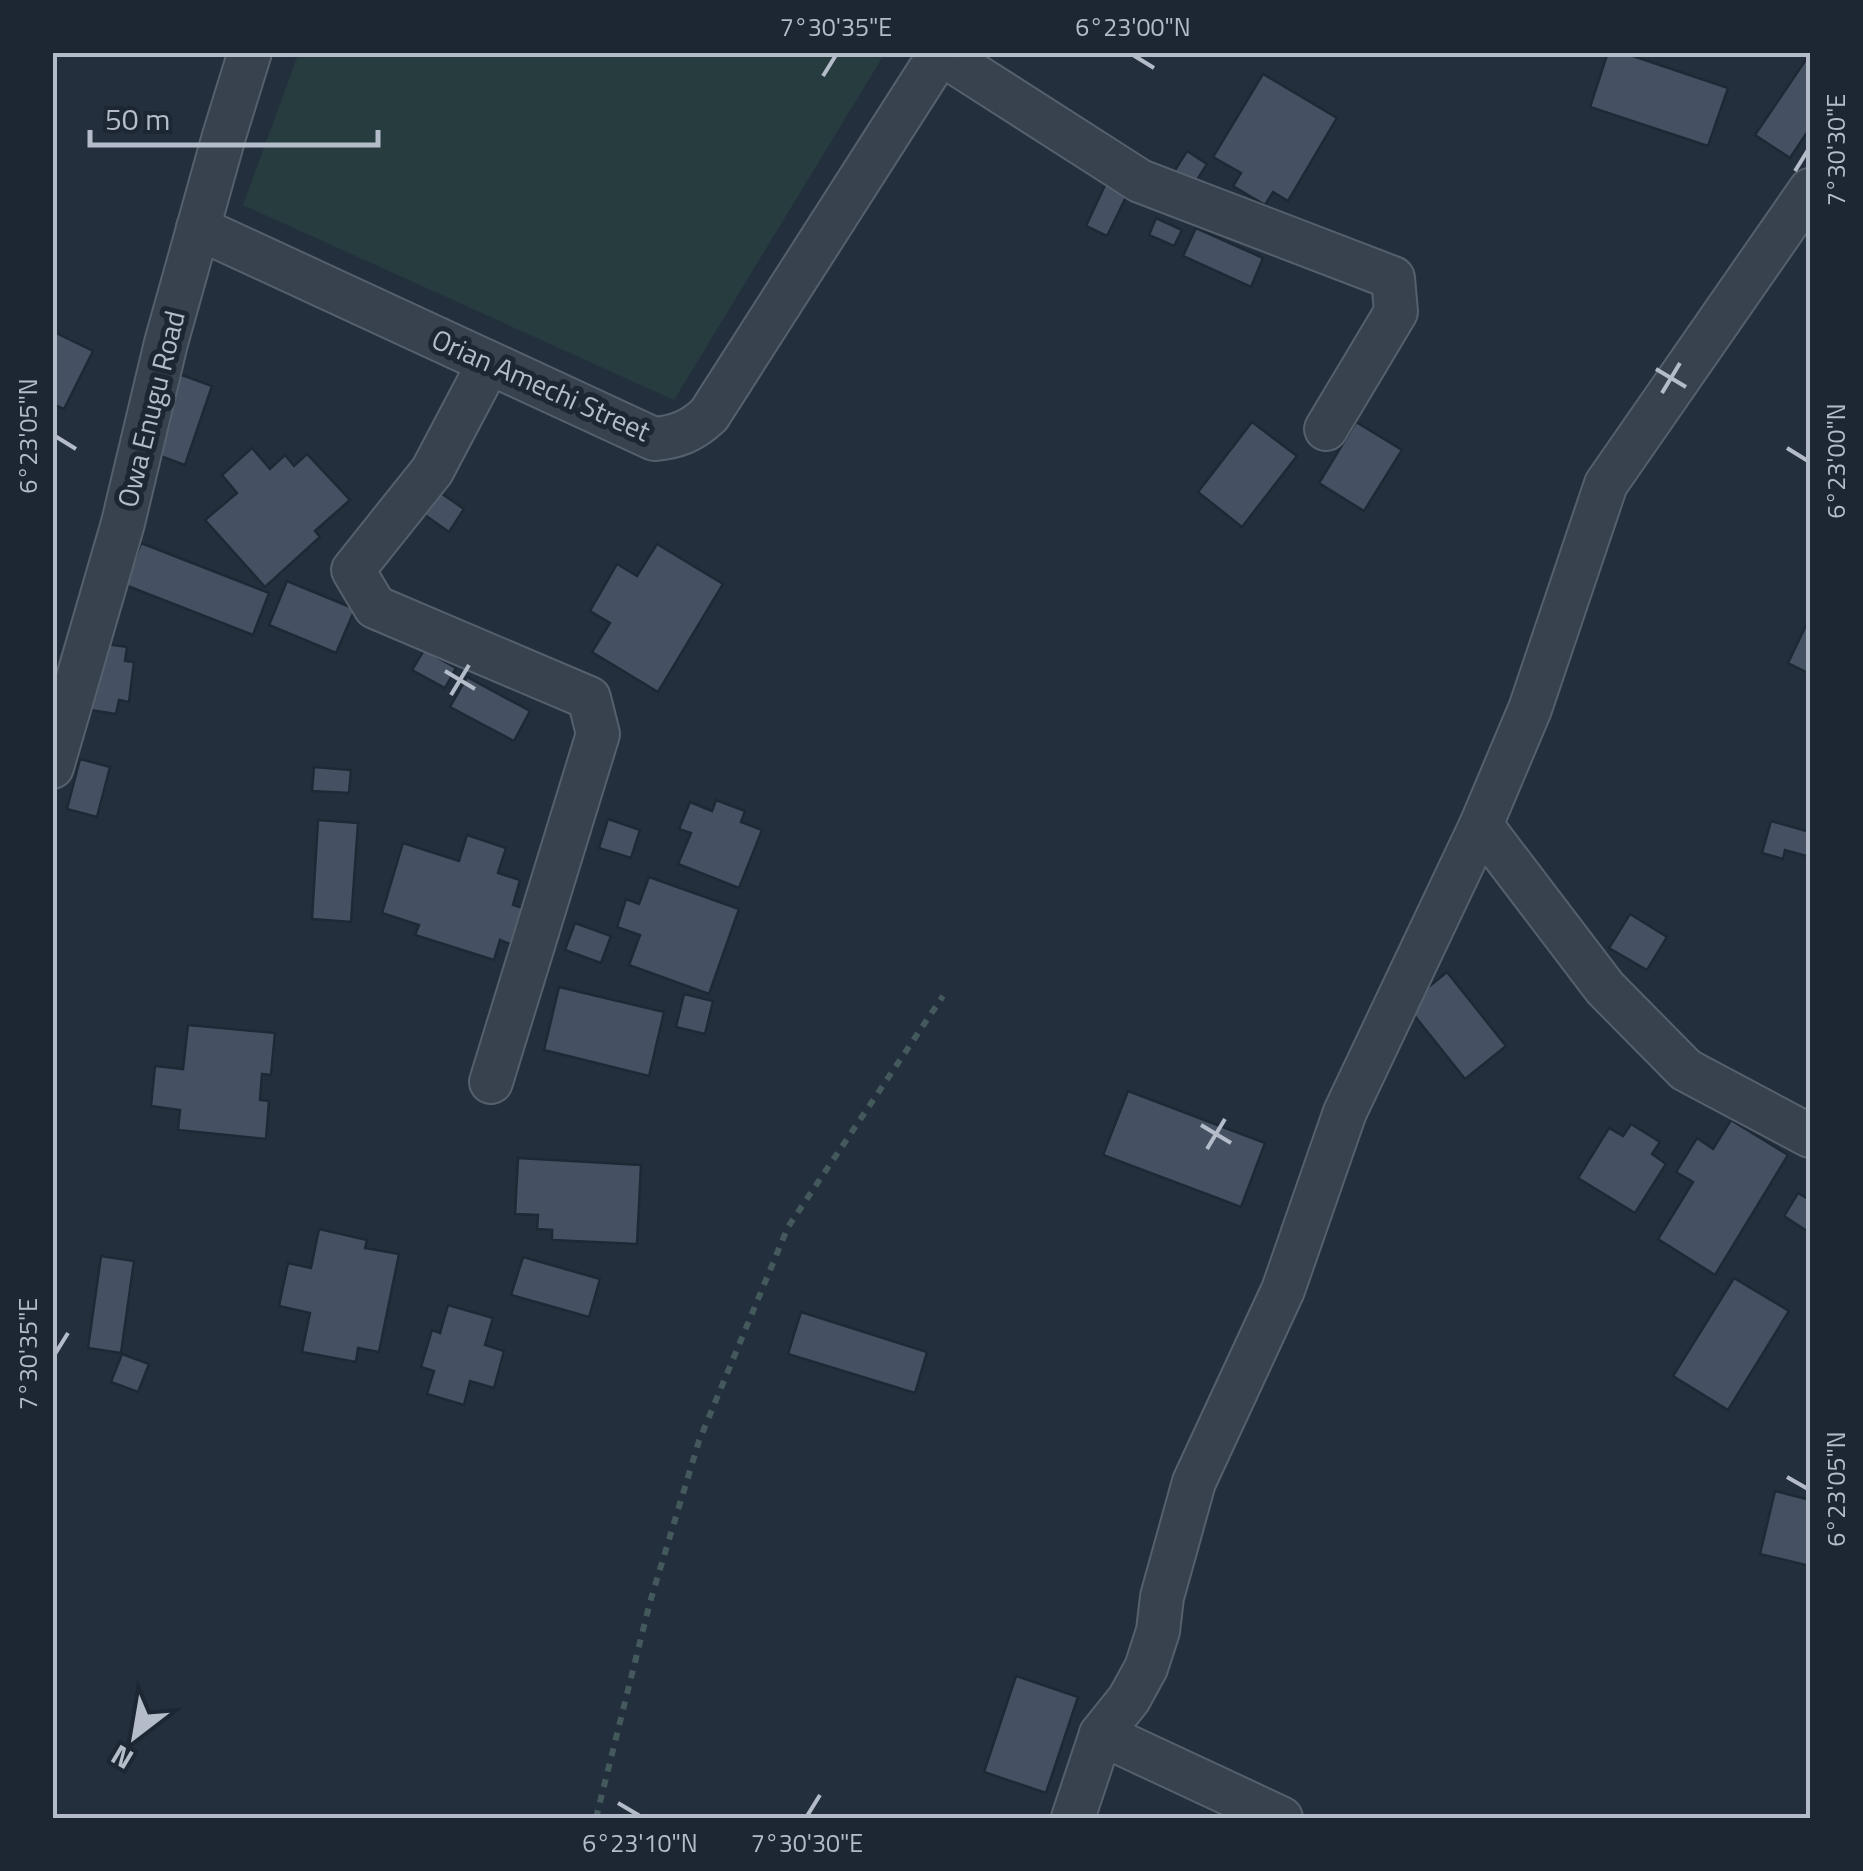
<svg xmlns="http://www.w3.org/2000/svg" width="1863" height="1871" font-family="'Titillium Web',sans-serif">
<rect width="100%" height="100%" fill="#242f3e"/>
<polygon fill="#263c3f" points="299,52 885,52 885,53 674,400 243,205"/>
<g fill="#455162" stroke="#1f2835" stroke-width="2.5">
<polygon points="1608,52 1621,52 1728,88 1708,146 1590,107"/>
<polygon points="1807,58 1810,60 1810,128 1790,158 1755,135"/>
<polygon points="1263,74 1337,118 1288,201 1273,192 1265,205 1233,186 1241,173 1213,157"/>
<polygon points="1187,151 1207,164 1192,188 1172,175"/>
<polygon points="1106,183 1128,193 1107,236 1086,226"/>
<polygon points="1156,218 1182,230 1174,246 1149,235"/>
<polygon points="1196,228 1263,258 1251,287 1183,256"/>
<polygon points="52,331 93,351 64,409 52,404"/>
<polygon points="179,374 212,386 185,465 152,453"/>
<polygon points="1252,422 1297,456 1242,527 1198,492"/>
<polygon points="1356,422 1402,450 1364,511 1319,483"/>
<polygon points="252,448 270,469 285,455 294,466 307,454 350,500 315,531 320,537 265,587 205,520 237,493 222,475"/>
<polygon points="438,491 464,509 449,532 422,513"/>
<polygon points="141,543 269,593 253,635 125,585"/>
<polygon points="657,544 723,584 658,692 592,652 610,623 590,611 617,564 637,576"/>
<polygon points="287,581 355,609 336,653 269,625"/>
<polygon points="1810,617 1810,674 1788,663"/>
<polygon points="100,643 127,647 125,661 134,662 129,702 119,700 116,714 90,710"/>
<polygon points="424,650 456,668 445,688 412,670"/>
<polygon points="467,677 530,711 514,741 450,707"/>
<polygon points="80,759 110,767 97,817 67,809"/>
<polygon points="314,767 351,770 349,793 312,791"/>
<polygon points="716,800 745,811 741,822 762,830 739,888 678,864 691,833 679,829 690,802 712,811"/>
<polygon points="608,819 640,830 631,858 599,848"/>
<polygon points="318,820 358,823 351,922 312,919"/>
<polygon points="1771,821 1810,832 1810,857 1785,850 1783,859 1762,853"/>
<polygon points="467,835 506,848 498,873 520,880 513,905 526,909 515,946 500,940 494,960 415,935 419,925 382,913 403,843 459,861"/>
<polygon points="649,877 739,909 709,994 629,965 640,935 617,927 626,899 639,904"/>
<polygon points="1630,914 1667,937 1647,970 1609,948"/>
<polygon points="575,923 611,936 601,963 565,950"/>
<polygon points="1447,972 1506,1046 1465,1079 1406,1005"/>
<polygon points="559,987 664,1012 649,1076 544,1050"/>
<polygon points="684,994 713,1001 705,1034 676,1027"/>
<polygon points="188,1025 275,1033 271,1075 262,1074 260,1100 269,1101 266,1139 178,1130 180,1110 151,1106 155,1066 183,1069"/>
<polygon points="1128,1091 1265,1143 1241,1207 1103,1155"/>
<polygon points="1731,1120 1788,1155 1715,1275 1658,1239 1693,1182 1676,1172 1697,1138 1713,1149"/>
<polygon points="1631,1124 1660,1142 1652,1154 1666,1164 1635,1213 1578,1178 1609,1128 1623,1136"/>
<polygon points="518,1158 641,1165 637,1244 552,1240 552,1230 537,1229 538,1215 515,1214"/>
<polygon points="1798,1193 1810,1200 1810,1233 1784,1216"/>
<polygon points="319,1229 367,1240 365,1248 399,1254 379,1352 358,1348 356,1362 302,1352 310,1313 279,1306 288,1263 311,1268"/>
<polygon points="101,1256 134,1261 121,1353 88,1348"/>
<polygon points="523,1257 600,1279 589,1317 511,1295"/>
<polygon points="1734,1278 1789,1311 1728,1410 1673,1376"/>
<polygon points="448,1305 493,1318 485,1345 504,1351 494,1388 470,1381 464,1405 427,1394 434,1371 421,1367 432,1330 440,1333"/>
<polygon points="801,1312 927,1352 915,1393 788,1354"/>
<polygon points="122,1354 149,1364 138,1392 111,1382"/>
<polygon points="1775,1491 1810,1500 1810,1566 1760,1554"/>
<polygon points="1016,1676 1078,1697 1046,1793 984,1772"/>
</g>
<g fill="none" stroke-linecap="round" stroke-linejoin="round">
<g stroke="#565f6c" stroke-width="46">
<g id="street">
<polyline points="940,53 1140,181 1393,278 1396,312 1326,429"/>
<path d="M198 228 654 439C677 437 692 431 709 415L941 52"/>
<polyline points="489,363 432,471 353,570 375,607 589,698 598,734 491,1082"/>
<polyline points="52,767 123,523 166,343 224,136 250,52"/>
<polyline points="1481,825 1605,988 1686,1070 1810,1136"/>
<polyline points="1101,1734 1281,1818"/>
<polyline points="1073,1818 1101,1734 1129,1699 1146,1668 1158,1631 1162,1597 1194,1482 1283,1290 1345,1112 1481,825 1530,709 1606,484 1810,190"/>
</g>
</g>
<polyline stroke="#44595c" stroke-width="6" stroke-dasharray="8 8" stroke-linecap="butt" points="596,1818 650,1602 699,1441 788,1227 943,996"/>
<use href="#street" stroke="#38414e" stroke-width="42"/>
</g>
<path fill="none" stroke="#b4bcc9" stroke-width="4" d="M1133 55 1154 68M823 76 836 55M1795 171 1808 150M1656 369 1686 387M1662 393 1680 363M55 436 76 449M1787 448 1808 461M445 671 475 689M451 695 469 665M1201 1125 1231 1143M1207 1149 1225 1119M55 1354 68 1333M1787 1477 1808 1489M618 1803 640 1816M807 1816 820 1795"/>
<g text-anchor="middle" stroke-width="10" stroke-linejoin="round" paint-order="stroke">
<g font-size="28" fill="#b4bcc9" stroke="#1d2633">
<text transform="translate(541 385) rotate(24)" y="10">Orian Amechi Street</text>
<text transform="translate(151 409) rotate(-76)" y="10">Owa Enugu Road</text>
</g>
</g>
<rect width="1863" height="1871" fill="none" stroke="#1d2633" stroke-width="110"/>
<g transform="translate(135 1736) rotate(211)" stroke="#1d2633" stroke-width="8" paint-order="stroke">
<path d="M0-8L18 38L0 25L-18 38Z" fill="#b4bcc9"/>
<text y="-15" font-size="28" font-weight="bold" text-anchor="middle" fill="#b4bcc9">N</text>
</g>
<path d="M90 130v15h288v-15" fill="none" stroke="#b4bcc9" stroke-width="5"/>
<text x="105" y="130" font-size="30" fill="#b4bcc9" stroke="#1d2633" stroke-width="8" paint-order="stroke">50 m</text>
<rect x="55" y="55" width="1753" height="1761" fill="none" stroke="#b4bcc9" stroke-width="4"/>
<g font-size="25" text-anchor="middle" fill="#b4bcc9">
<text x="836" y="36">7°30'35"E</text>
<text x="1133" y="36">6°23'00"N</text>
<text transform="translate(1836 150) rotate(-90)" y="9">7°30'30"E</text>
<text transform="translate(28 436) rotate(-90)" y="9">6°23'05"N</text>
<text transform="translate(1836 461) rotate(-90)" y="9">6°23'00"N</text>
<text transform="translate(28 1354) rotate(-90)" y="9">7°30'35"E</text>
<text transform="translate(1836 1489) rotate(-90)" y="9">6°23'05"N</text>
<text x="640" y="1852">6°23'10"N</text>
<text x="807" y="1852">7°30'30"E</text>
</g>
</svg>
